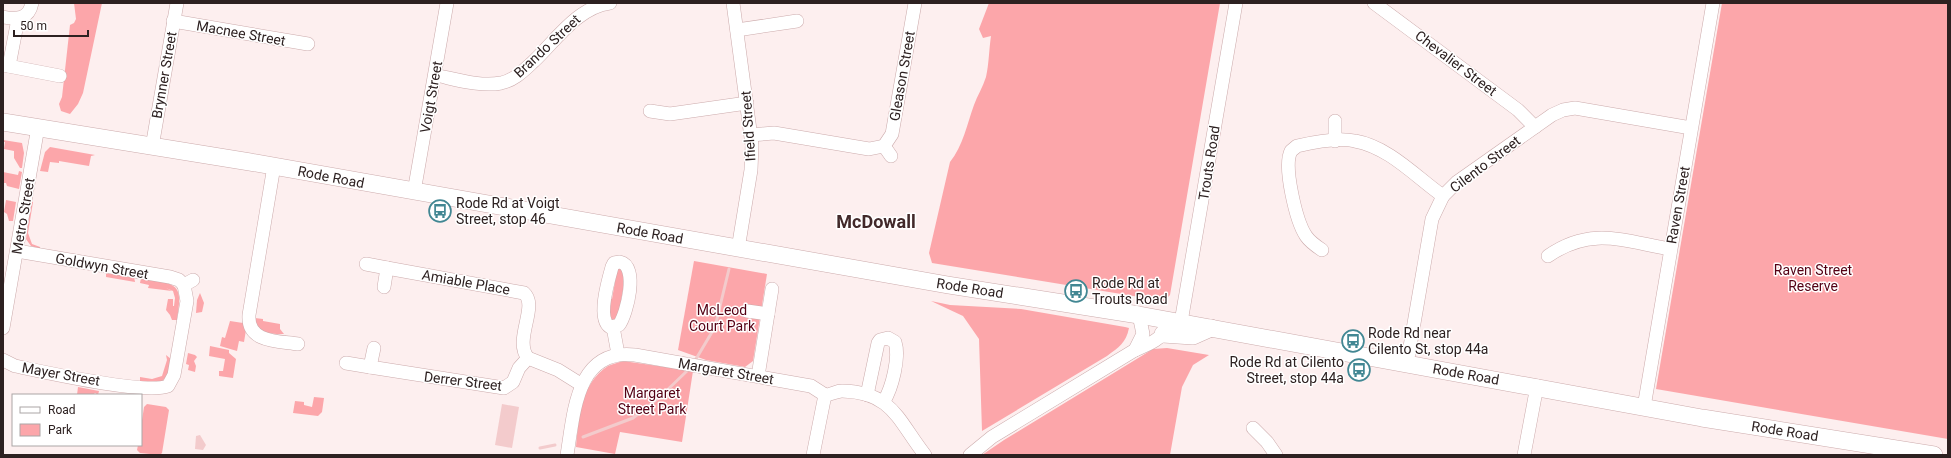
<svg xmlns="http://www.w3.org/2000/svg" width="1951" height="458" font-family="Roboto,sans-serif">
<rect width="100%" height="100%" fill="#fdefef"/>
<g fill="#fca6aa">
<polygon points="74,3 102,3 83,93 78,104 70,114 61,111 59,104 62,97 70,25 74,23 76,19"/>
<path d="M989 3H1220L1170 295 1164 301 932 263 929 253 950 162C963 146 967 124 974 105 977 96 983 87 986 77 989 64 989 49 991 36L983 38 979 29Z"/>
<polygon points="1722,3 1948,3 1948,439 1656,389"/>
<polygon points="3,140 22,143 24,153 22,168 20,168 14,158 14,151 4,149 5,142 4,142 3,146"/>
<polygon points="50,147 95,155 91,156 89,166 59,161 59,163 50,162 48,172 40,171 45,152"/>
<polygon points="19,171 22,172 19,189 7,186 6,183 3,183 3,172 18,175"/>
<polygon points="6,200 16,202 13,221 9,221 7,214 4,212"/>
<polygon points="31,201 33,202 28,233 32,244 40,247 40,249 31,246 26,239"/>
<polygon points="694,261 767,274 753,361 745,367 706,360 678,350"/>
<polygon points="622,267 624,284 621,301 623,302 615,323 607,314 608,299 612,299 616,276 614,270"/>
<polygon points="106,273 134,277 135,282 106,277"/>
<path d="M141 278C176 285 184 281 177 320H172L170 315 166 310 168 299H173V306H174L175 298 173 291 166 288 172 291 148 288 149 285 140 283Z"/>
<polygon points="200,293 204,303 202,312 196,313 197,300"/>
<path d="M931 301 950 305 1021 309 1125 327 1129 328C1126 343 1119 347 1107 356L982 431 979 339 963 316Z"/>
<path d="M255 318 263 319V321L280 324V329L284 334C271 334 256 334 255 318Z"/>
<polygon points="230,321 243,323 246,330 244,342 239,341 237,351 220,346 222,337 225,338"/>
<polygon points="210,346 229,350 229,353 236,359 233,378 219,376 219,371 223,371 225,359 209,356"/>
<polygon points="1167,348 1209,355 1193,365 1182,387 1170,455 982,455 1004,440 1153,349"/>
<polygon points="188,353 195,355 197,357 194,361 196,366 195,372 188,370 189,365 186,364"/>
<polygon points="166,355 171,359 168,374 161,383 140,382 140,377 152,379 162,376 167,360"/>
<path d="M623 361 693 371 682 442 620 432 615 454 576 447C579 418 580 384 608 366 612 364 618 363 623 361Z"/>
<polygon points="78,387 99,391 98,395 95,393 93,395 77,395"/>
<polygon points="314,397 324,398 322,412 318,416 293,413 295,401 304,402 304,405 312,407"/>
<polygon points="147,404 166,407 169,410 162,453 160,455 140,453 137,450 138,445 141,445 141,427 144,407"/>
</g>
<g fill="#f3cbcc">
<polygon points="502,404 519,407 512,448 495,445"/>
<polygon points="200,435 206,445 203,450 195,449 196,436"/>
</g>
<g fill="none" stroke-linecap="round" stroke-linejoin="round">
<g stroke="#f3cbcc" stroke-width="3">
<polyline points="696,359 715,327 729,269"/>
<polyline points="583,437 633,418 661,396 688,370"/>
<polyline points="540,448 555,445"/>
</g>
<g stroke="#ccabac" stroke-width="14">
<g id="minor">
<polyline points="733,3 752,145 751,170 738,249"/>
<polyline points="1374,3 1518,110 1535,127"/>
<path d="M3 17C17 20 29 19 32 3"/>
<polyline points="173,21 308,44"/>
<polyline points="737,30 797,21"/>
<polyline points="3,65 60,76"/>
<polyline points="9,66 18,19"/>
<path d="M435 75C455 79 480 87 501 83 515 80 524 70 534 61 556 40 578 7 610 3"/>
<polyline points="650,111 670,114 747,103"/>
<polyline points="1335,121 1335,141"/>
<polyline points="751,135 774,133 869,149 884,146"/>
<polyline points="152,147 177,3"/>
<polyline points="891,156 884,146 892,134 915,3"/>
<path d="M274 166 249 315C247 343 279 341 298 344"/>
<polyline points="414,192 447,3"/>
<path d="M1322 250C1316 246 1310 242 1306 236 1296 221 1283 166 1291 151L1297 146C1314 142 1338 137 1355 141 1389 147 1416 177 1443 196"/>
<polyline points="17,251 170,277 179,280 184,285"/>
<path d="M1548 256C1591 226 1623 241 1670 249"/>
<path d="M620 262C639 266 627 314 619 325L610 327C597 319 608 281 612 267L614 263Z"/>
<polyline points="366,264 387,268 384,287"/>
<path d="M387 268 524 293C539 306 513 340 528 358"/>
<polyline points="747,311 768,314"/>
<polyline points="1181,322 1236,3"/>
<polyline points="613,327 618,354"/>
<polyline points="3,328 38,127"/>
<polyline points="1135,350 1143,334 1139,315"/>
<path d="M3 360 15 366C44 372 145 395 168 386L174 375 187 301 184 285 193 280"/>
<polyline points="346,363 370,367 374,348"/>
<polyline points="1407,364 1432,219 1443,196 1457,182 1552,115 1563,110 1575,108 1691,128"/>
<polyline points="370,367 504,388 513,382 519,368 528,358 558,370 582,385"/>
<polyline points="758,376 772,289"/>
<path d="M867 395 878 343 880 340 888 338 895 342C900 357 892 388 884 401"/>
<polyline points="1644,407 1713,3"/>
<polyline points="1253,428 1267,442 1276,455"/>
<path d="M567 455C574 413 576 348 635 355L805 385 811 386 825 395C831 395 836 391 842 391 893 392 898 421 925 455"/>
<polyline points="813,455 825,395"/>
<path d="M970 455 992 437 1135 350C1147 345 1163 339 1168 326"/>
<polyline points="1524,455 1537,386"/>
</g>
</g>
<g stroke="#ccabac" stroke-width="18">
<g id="major">
<polyline points="3,122 250,162 948,285 1139,315 1702,418 1934,455"/>
<polyline points="1163,334 1193,336 1211,328"/>
</g>
</g>
<use href="#minor" stroke="#fff" stroke-width="13"/>
<use href="#major" stroke="#fff" stroke-width="17"/>
</g>
<defs>
<g id="bus-ring" transform="scale(1.15)"><circle r="9.5" fill="#fff" stroke="#428793" stroke-width="1.5"/><path d="M-5-6H5V4H4V6H2V4H-2V6H-4V4H-5ZM-3.5-4V0h7V-4ZM-3.5 1.2v1.5H-2V1.2ZM2 1.2v1.5H3.5V1.2Z" fill="#428793"/></g>
</defs>
<g fill-rule="evenodd">
<use href="#bus-ring" x="440" y="211"/>
<use href="#bus-ring" x="1076" y="291"/>
<use href="#bus-ring" x="1353" y="341"/>
<use href="#bus-ring" x="1359" y="370"/>
</g>
<g text-anchor="middle" stroke-width="3" stroke-linejoin="round" paint-order="stroke">
<g font-size="14" fill="#2d2121" stroke="#fff">
<text transform="translate(241 33) rotate(10)" y="5">Macnee Street</text>
<text transform="translate(547 46) rotate(-43)" y="5">Brando Street</text>
<text transform="translate(1456 63) rotate(37)" y="5">Chevalier Street</text>
<text transform="translate(164 75) rotate(-80)" y="5">Brynner Street</text>
<text transform="translate(902 76) rotate(-80)" y="5">Gleason Street</text>
<text transform="translate(431 97) rotate(-80)" y="5">Voigt Street</text>
<text transform="translate(748 126) rotate(-94)" y="5">Ifield Street</text>
<text transform="translate(1209 163) rotate(-81)" y="5">Trouts Road</text>
<text transform="translate(1485 164) rotate(-37)" y="5">Cilento Street</text>
<text transform="translate(331 177) rotate(11)" y="5">Rode Road</text>
<text transform="translate(1678 205) rotate(-80)" y="5">Raven Street</text>
<text transform="translate(23 216) rotate(-80)" y="5">Metro Street</text>
<text transform="translate(650 233) rotate(10)" y="5">Rode Road</text>
<text transform="translate(102 266) rotate(10)" y="5">Goldwyn Street</text>
<text transform="translate(466 282) rotate(10)" y="5">Amiable Place</text>
<text transform="translate(970 288) rotate(9)" y="5">Rode Road</text>
<text transform="translate(726 371) rotate(10)" y="5">Margaret Street</text>
<text transform="translate(61 374) rotate(10)" y="5">Mayer Street</text>
<text transform="translate(1466 374) rotate(10)" y="5">Rode Road</text>
<text transform="translate(463 381) rotate(7)" y="5">Derrer Street</text>
<text transform="translate(1785 431) rotate(9)" y="5">Rode Road</text>
</g>
<g font-size="14" fill="#2d2121" stroke="#fff" text-anchor="start">
<text x="456" y="208">Rode Rd at Voigt<tspan x="456" dy="16">Street, stop 46</tspan></text>
<text x="1092" y="288">Rode Rd at<tspan x="1092" dy="16">Trouts Road</tspan></text>
<text x="1368" y="338">Rode Rd near<tspan x="1368" dy="16">Cilento St, stop 44a</tspan></text>
<text x="1344" y="367" text-anchor="end">Rode Rd at Cilento<tspan x="1344" dy="16">Street, stop 44a</tspan></text>
</g>
<g font-size="14" fill="#540014" stroke="#fff">
<text x="1813" y="275">Raven Street<tspan x="1813" dy="16">Reserve</tspan></text>
<text x="722" y="315">McLeod<tspan x="722" dy="16">Court Park</tspan></text>
<text x="652" y="398">Margaret<tspan x="652" dy="16">Street Park</tspan></text>
</g>
<g font-size="18" font-weight="bold" fill="#42292a" stroke="#fff">
<text x="876" y="228">McDowall</text>
</g>
</g>
<rect width="1951" height="458" fill="none" stroke="#2d2121" stroke-width="8"/>
<rect x="12" y="394" width="130" height="52" fill="#ffffff" stroke="#aba6a6"/>
<rect x="20" y="407" width="20" height="6" fill="#ffffff" stroke="#aba6a6"/>
<text x="48" y="414" font-size="12" fill="#2d2121">Road</text>
<rect x="20" y="424" width="20" height="12" fill="#fca6aa" stroke="#aba6a6"/>
<text x="48" y="434" font-size="12" fill="#2d2121">Park</text>
<path d="M14 30v6h74v-6" fill="none" stroke="#2d2121" stroke-width="2"/>
<text x="20" y="30" font-size="12" fill="#2d2121" stroke="#ffffff" stroke-width="3" paint-order="stroke">50 m</text>
</svg>
